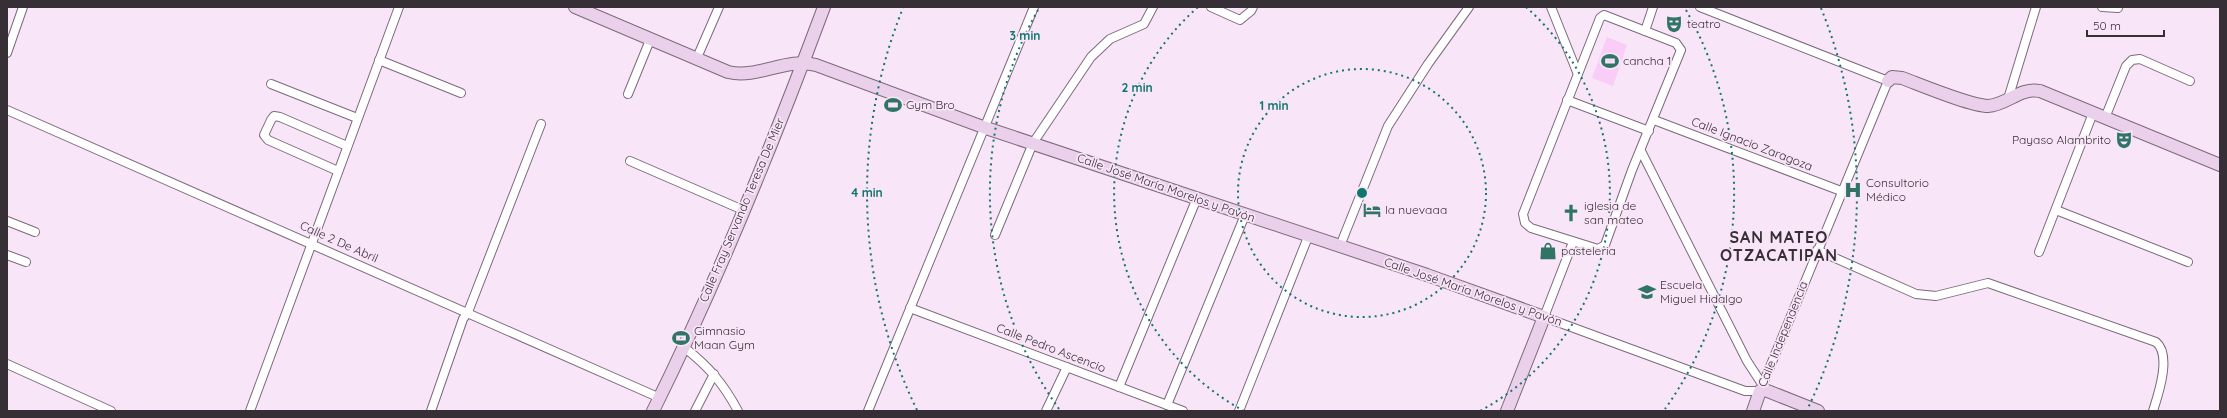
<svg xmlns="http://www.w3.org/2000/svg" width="2227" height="418" font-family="Quicksand,sans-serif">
<rect width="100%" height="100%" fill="#f9e5f8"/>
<polygon fill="#faccf8" points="1607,37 1627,45 1613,86 1592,78"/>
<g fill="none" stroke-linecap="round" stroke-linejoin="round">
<g stroke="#7c6a7b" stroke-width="10">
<g id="street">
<polyline points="1211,7 1240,20 1251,11 1253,7"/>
<polyline points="1551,7 1577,72"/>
<polyline points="2102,7 2118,8"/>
<polygon points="1604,15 1676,43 1681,50 1632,170 1605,245 1598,249 1531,228 1525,223 1523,214 1600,18"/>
<polyline points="1645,31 1653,7"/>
<polyline points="7,53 23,7"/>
<polyline points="379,60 461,93"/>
<polyline points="696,60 719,7"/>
<polyline points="271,84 357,118"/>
<polyline points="628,94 650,40"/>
<polyline points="2008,99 2036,7"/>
<polyline points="1567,100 1649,131"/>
<polyline points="7,110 660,398"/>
<polyline points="2105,118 2126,66 2132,60 2140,59 2190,81"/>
<polyline points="1654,120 1841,191"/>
<polyline points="1641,151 1747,361 1762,384"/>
<polyline points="630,161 743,210"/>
<polyline points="338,171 268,140 264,135 271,120 274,116 280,117 347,146"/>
<polyline points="2056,210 2188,262"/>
<polyline points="7,221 35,232"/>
<polyline points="995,235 1033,143 1091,57 1110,39 1144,24 1153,7"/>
<polyline points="1573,242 1544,317 1745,391 1760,391 1888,81 1700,7"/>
<polyline points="1340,246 1388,126 1428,64 1469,7"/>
<path d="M1817 250 1916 294 1936 296 1988 283 2156 342C2172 355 2158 395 2153 411"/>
<polyline points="2039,252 2093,113"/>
<polyline points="7,255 26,262"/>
<polyline points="910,308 1183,411"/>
<path d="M685 348C709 367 723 383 738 411"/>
<polyline points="7,364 111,411"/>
<polyline points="1119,387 1197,198"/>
<polyline points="1167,405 1245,215"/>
<polyline points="250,411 399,7"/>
<polyline points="431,411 463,319 468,312 541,124"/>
<polyline points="695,411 714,374"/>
<polyline points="868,411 1034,7"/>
<polyline points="1046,411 1067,367"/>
<polyline points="1239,411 1308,237"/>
</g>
</g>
<g stroke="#7c6a7b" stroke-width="14">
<g id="secondary">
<path d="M575 7 728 72C759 79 786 57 816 65L983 127 1427 275 1544 317 1507 411"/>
<path d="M1888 81 1892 77 1902 78C1921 85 1971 106 1988 106 2007 105 2020 87 2040 91L2220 165"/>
<path d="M653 411C718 280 773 144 824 7"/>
<polyline points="1753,411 1760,391 1765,390 1818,411"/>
</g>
</g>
<use href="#street" stroke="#fff" stroke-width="8"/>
<use href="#secondary" stroke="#ead0ea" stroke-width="12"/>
</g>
<g fill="none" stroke="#0f766e" stroke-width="2" stroke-dasharray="2 4">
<circle cx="1362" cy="193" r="124"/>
<path d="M1244 411A248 248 0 0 1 1198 7M1526 7A248 248 0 0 1 1480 411"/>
<path d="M1059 409A372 372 0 0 1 1038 10M1686 10A372 372 0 0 1 1665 409"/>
<path d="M917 410A495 495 0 0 1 903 8M1821 8A495 495 0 0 1 1807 410"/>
</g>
<defs>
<g id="theatre-bare" transform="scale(1.38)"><path d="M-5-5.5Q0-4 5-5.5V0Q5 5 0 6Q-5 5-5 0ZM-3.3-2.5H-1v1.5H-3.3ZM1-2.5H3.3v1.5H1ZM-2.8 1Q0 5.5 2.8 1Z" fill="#307466" stroke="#f9e5f8" stroke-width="2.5" paint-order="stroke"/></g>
<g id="stadium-bare" transform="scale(1.38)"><path d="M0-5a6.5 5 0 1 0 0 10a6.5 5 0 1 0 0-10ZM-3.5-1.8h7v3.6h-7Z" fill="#307466" stroke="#f9e5f8" stroke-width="2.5" paint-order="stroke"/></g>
<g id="hospital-bare" transform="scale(1.38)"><path d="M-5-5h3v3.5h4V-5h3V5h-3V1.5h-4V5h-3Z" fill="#307466" stroke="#f9e5f8" stroke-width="2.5" paint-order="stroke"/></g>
<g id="hotel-bare" transform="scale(1.38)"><path d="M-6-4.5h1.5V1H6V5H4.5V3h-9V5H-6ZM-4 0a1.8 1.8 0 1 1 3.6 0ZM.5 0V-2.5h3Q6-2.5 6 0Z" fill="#307466" stroke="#f9e5f8" stroke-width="2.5" paint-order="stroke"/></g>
<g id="church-bare" transform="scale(1.38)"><path d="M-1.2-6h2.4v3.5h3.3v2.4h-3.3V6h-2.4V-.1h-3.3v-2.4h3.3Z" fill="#307466" stroke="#f9e5f8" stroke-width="2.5" paint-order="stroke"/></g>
<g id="shop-bare" transform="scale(1.38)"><path d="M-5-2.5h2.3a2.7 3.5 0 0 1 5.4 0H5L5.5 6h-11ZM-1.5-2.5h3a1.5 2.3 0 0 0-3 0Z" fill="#307466" stroke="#f9e5f8" stroke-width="2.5" paint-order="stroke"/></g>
<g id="school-bare" transform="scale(1.38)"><path d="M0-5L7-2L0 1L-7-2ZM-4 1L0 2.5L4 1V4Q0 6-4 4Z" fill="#307466" stroke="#f9e5f8" stroke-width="2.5" paint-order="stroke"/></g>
</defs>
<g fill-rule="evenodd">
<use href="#theatre-bare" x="1674" y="24"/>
<use href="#stadium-bare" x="1610" y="61"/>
<use href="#stadium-bare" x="893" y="105"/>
<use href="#theatre-bare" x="2124" y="140"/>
<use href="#hospital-bare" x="1853" y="190"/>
<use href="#hotel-bare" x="1372" y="210"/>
<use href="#church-bare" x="1571" y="213"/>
<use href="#shop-bare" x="1548" y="251"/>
<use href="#school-bare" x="1647" y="292"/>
<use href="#stadium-bare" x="681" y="338"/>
</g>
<g text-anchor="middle" stroke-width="3.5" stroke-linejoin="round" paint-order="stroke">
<g font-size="12" fill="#372f36" stroke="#f9e5f8" text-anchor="start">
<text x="1687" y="28">teatro</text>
<text x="1623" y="65">cancha 1</text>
<text x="906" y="109">Gym Bro</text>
<text x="2111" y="144" text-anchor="end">Payaso Alambrito</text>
<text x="1866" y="187">Consultorio<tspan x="1866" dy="14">Médico</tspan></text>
<text x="1584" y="210">iglesia de<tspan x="1584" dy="14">san mateo</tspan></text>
<text x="1385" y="214">la nuevaaa</text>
<text x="1561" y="255">pasteleria</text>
<text x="1660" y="289">Escuela<tspan x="1660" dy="14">Miguel Hidalgo</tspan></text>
<text x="694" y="335">Gimnasio<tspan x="694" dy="14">Maan Gym</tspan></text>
</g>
<g font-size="12" fill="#372f36" stroke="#f9e5f8">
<text transform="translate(1752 144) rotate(21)" y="4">Calle Ignacio Zaragoza</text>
<text transform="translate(1166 188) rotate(19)" y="4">Calle José María Morelos y Pavón</text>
<text transform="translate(742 210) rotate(-67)" y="4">Calle Fray Servando Teresa De Mier</text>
<text transform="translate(339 242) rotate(24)" y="4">Calle 2 De Abril</text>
<text transform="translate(1473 292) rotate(19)" y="4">Calle José María Morelos y Pavón</text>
<text transform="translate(1783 334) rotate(-68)" y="4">Calle Independencia</text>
<text transform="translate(1051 348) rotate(21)" y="4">Calle Pedro Ascencio</text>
</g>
<g font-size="16" font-weight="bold" letter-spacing="1" fill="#372f36" stroke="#f9e5f8">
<text x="1779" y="243">SAN MATEO<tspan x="1779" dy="18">OTZACATIPAN</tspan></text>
</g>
</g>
<circle cx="1362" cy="193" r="6" fill="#0f766e" stroke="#f9e5f8" stroke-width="2"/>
<g font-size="12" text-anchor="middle" font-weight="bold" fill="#0f766e" stroke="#f9e5f8" stroke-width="3.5" stroke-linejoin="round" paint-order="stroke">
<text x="1025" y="40">3 min</text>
<text x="1137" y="92">2 min</text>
<text x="1274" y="110">1 min</text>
<text x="867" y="197">4 min</text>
</g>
<rect width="2227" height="418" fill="none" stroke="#372f36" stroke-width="16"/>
<path d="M2087 30v6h77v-6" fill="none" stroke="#372f36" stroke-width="2"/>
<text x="2093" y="30" font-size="12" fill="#372f36" stroke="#f9e5f8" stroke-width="3" paint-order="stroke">50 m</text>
</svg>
